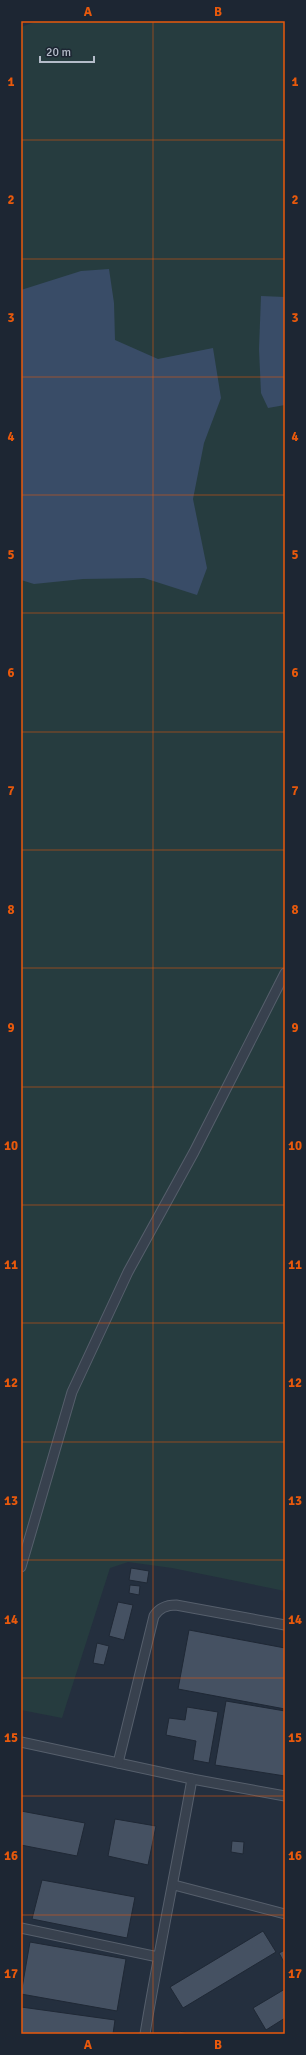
<svg xmlns="http://www.w3.org/2000/svg" width="306" height="2055" font-family="Signika,sans-serif">
<rect width="100%" height="100%" fill="#242f3e"/>
<polygon fill="#263c3f" points="38,21 285,21 285,1591 172,1568 128,1562 110,1568 62,1718 21,1710 21,27"/>
<g fill="#394c67">
<polygon points="109,269 114,303 115,340 158,359 213,348 221,398 204,443 193,499 207,568 197,595 144,578 83,579 34,584 21,580 21,290 81,271"/>
<polygon points="261,296 285,297 285,405 268,408 261,393 259,349"/>
</g>
<g fill="#455162" stroke="#1f2835">
<polygon points="131,1568 149,1571 147,1583 129,1580"/>
<polygon points="130,1585 140,1586 139,1595 129,1593"/>
<polygon points="118,1602 133,1605 124,1640 109,1636"/>
<polygon points="189,1630 285,1648 285,1709 178,1689"/>
<polygon points="97,1643 109,1646 104,1665 93,1663"/>
<polygon points="226,1701 285,1711 285,1776 215,1765"/>
<polygon points="187,1707 218,1712 209,1763 193,1760 196,1741 166,1735 169,1718 185,1720"/>
<polygon points="21,1811 85,1823 77,1856 21,1845"/>
<polygon points="115,1819 156,1826 148,1865 108,1856"/>
<polygon points="232,1841 244,1842 243,1854 231,1852"/>
<polygon points="42,1880 135,1897 127,1938 32,1919"/>
<polygon points="263,1931 276,1952 183,2008 170,1987"/>
<polygon points="30,1942 126,1959 117,2011 21,1994"/>
<polygon points="285,1950 285,1964 279,1953"/>
<polygon points="285,1989 285,2018 266,2030 253,2008"/>
<polygon points="21,2007 115,2020 113,2034 21,2034"/>
<polygon points="179,2031 193,2034 178,2034"/>
</g>
<g fill="none" stroke-linecap="round" stroke-linejoin="round">
<g stroke="#565f6c" stroke-width="11">
<g id="lane">
<polyline points="21,1567 72,1392 128,1272 194,1152 285,973"/>
<polyline points="21,1742 192,1779 285,1796"/>
<path d="M118 1763 154 1616C159 1608 166 1605 176 1605L285 1625"/>
<polyline points="174,1885 285,1914"/>
<polyline points="21,1928 158,1957"/>
<path d="M145 2034C159 1949 177 1864 192 1779"/>
</g>
</g>
<use href="#lane" stroke="#38414e" stroke-width="9"/>
</g>
<path fill="none" stroke="#e8590c" stroke-width="1" stroke-opacity="0.55" d="M153 21V2034M21 140H285M21 259H285M21 377H285M21 495H285M21 613H285M21 732H285M21 850H285M21 968H285M21 1087H285M21 1205H285M21 1323H285M21 1442H285M21 1560H285M21 1678H285M21 1796H285M21 1915H285"/>
<rect width="306" height="2055" fill="none" stroke="#1d2633" stroke-width="44"/>
<path d="M40 56v6h54v-6" fill="none" stroke="#b4bcc9" stroke-width="2"/>
<text x="46" y="56" font-size="12" fill="#b4bcc9" stroke="#1d2633" stroke-width="3" paint-order="stroke">20 m</text>
<rect x="22" y="22" width="262" height="2011" fill="none" stroke="#e8590c" stroke-width="1.5"/>
<g font-size="13" text-anchor="middle" font-weight="bold" fill="#e8590c">
<text x="88" y="16">A</text>
<text x="218" y="16">B</text>
<text x="11" y="86">1</text>
<text x="295" y="86">1</text>
<text x="11" y="204">2</text>
<text x="295" y="204">2</text>
<text x="11" y="322">3</text>
<text x="295" y="322">3</text>
<text x="11" y="441">4</text>
<text x="295" y="441">4</text>
<text x="11" y="559">5</text>
<text x="295" y="559">5</text>
<text x="11" y="677">6</text>
<text x="295" y="677">6</text>
<text x="11" y="795">7</text>
<text x="295" y="795">7</text>
<text x="11" y="914">8</text>
<text x="295" y="914">8</text>
<text x="11" y="1032">9</text>
<text x="295" y="1032">9</text>
<text x="11" y="1150">10</text>
<text x="295" y="1150">10</text>
<text x="11" y="1269">11</text>
<text x="295" y="1269">11</text>
<text x="11" y="1387">12</text>
<text x="295" y="1387">12</text>
<text x="11" y="1505">13</text>
<text x="295" y="1505">13</text>
<text x="11" y="1624">14</text>
<text x="295" y="1624">14</text>
<text x="11" y="1742">15</text>
<text x="295" y="1742">15</text>
<text x="11" y="1860">16</text>
<text x="295" y="1860">16</text>
<text x="11" y="1978">17</text>
<text x="295" y="1978">17</text>
<text x="88" y="2049">A</text>
<text x="218" y="2049">B</text>
</g>
</svg>
